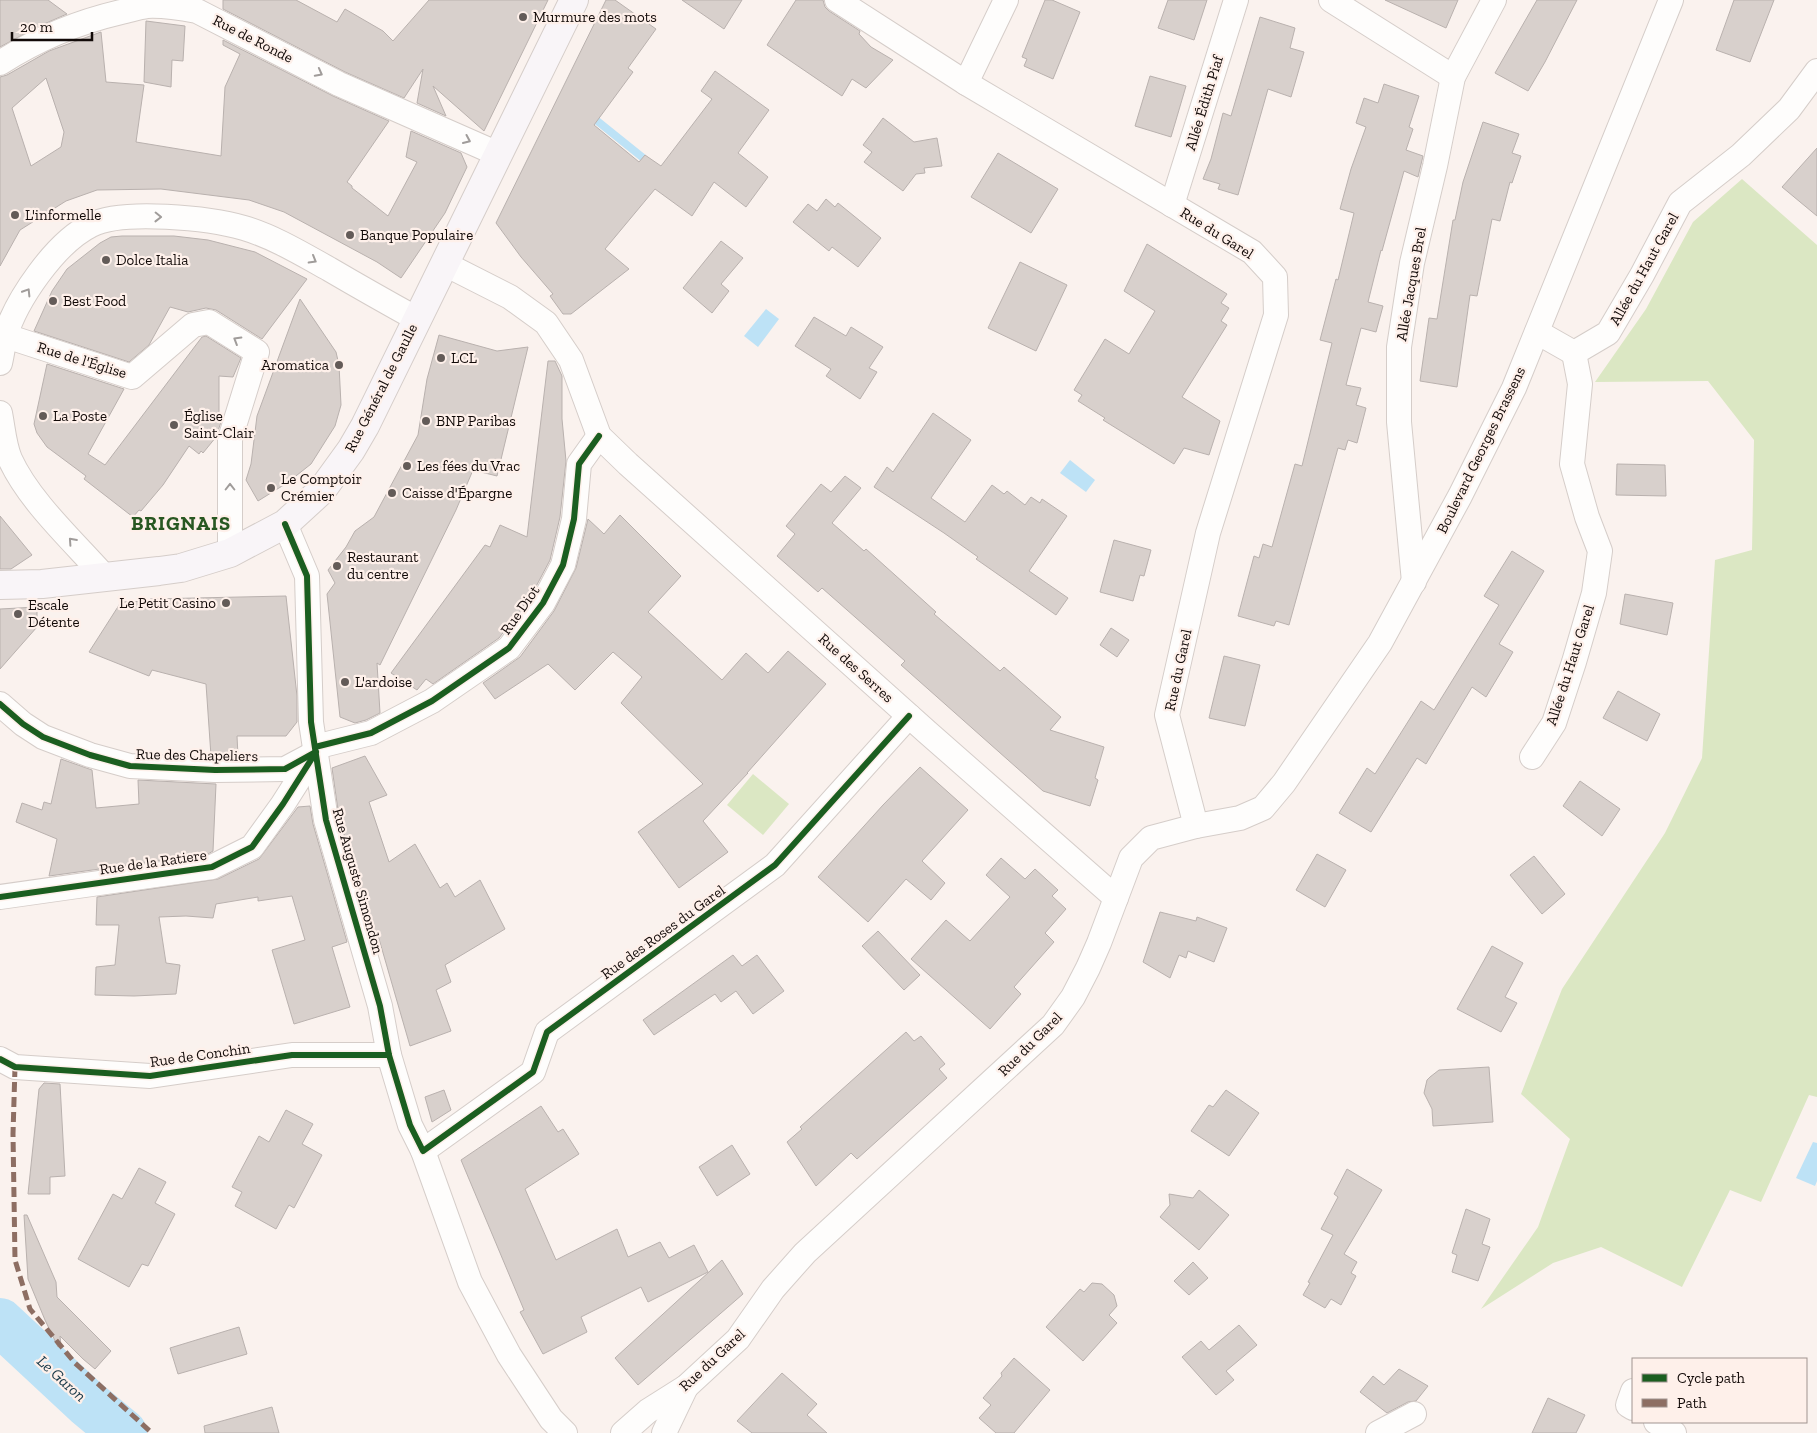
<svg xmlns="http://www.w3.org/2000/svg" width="1817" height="1433" font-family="'Zilla Slab',serif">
<rect width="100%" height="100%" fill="#faf2ee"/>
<g fill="#dbe7c3">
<polygon points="1742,179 1817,245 1817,1097 1809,1095 1761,1202 1730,1190 1682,1287 1601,1247 1553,1263 1481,1309 1538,1227 1570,1139 1521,1094 1562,989 1665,833 1702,758 1715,560 1752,550 1754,440 1708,381 1595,382 1646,309 1693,222"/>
<polygon points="753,774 789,804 763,835 727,805"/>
</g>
<g fill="#bde2f6">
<polygon points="766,309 779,319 758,347 744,336"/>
<polygon points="1070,460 1095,480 1086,492 1060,473"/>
<polygon points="1813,1142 1817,1143 1817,1181 1815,1186 1796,1178"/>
</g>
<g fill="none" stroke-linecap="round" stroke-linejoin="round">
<polyline stroke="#bde2f6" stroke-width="8" points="591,116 642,157"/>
<polyline stroke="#bde2f6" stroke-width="48" points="0,1322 87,1403 123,1433"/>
</g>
<g fill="#d8d0cc" stroke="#b9b1ae" fill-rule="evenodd">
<polygon points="0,0 48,0 67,14 37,27 0,47"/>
<polygon points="223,0 296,0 337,22 345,9 383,31 393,41 429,0 548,0 484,131 433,86 446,116 417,103 423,69 404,98 345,72 223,9"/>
<polygon points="606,0 615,0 656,29 628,68 633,72 594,125 639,162 645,155 661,166 712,99 701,91 715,71 769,110 738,153 768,177 746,207 714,182 692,216 655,189 605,249 629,269 571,314 563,314 550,296 553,294 521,257 496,223"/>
<polygon points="682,0 742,0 724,29"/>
<polygon points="796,0 823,0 825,7 829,11 860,31 859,34 871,47 893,60 866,88 852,79 842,96 767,45"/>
<polygon points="1045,0 1052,0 1080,12 1053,79 1024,66 1027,59 1022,57"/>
<polygon points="1168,0 1207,0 1194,40 1158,28"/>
<polygon points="1385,0 1458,0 1446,28"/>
<polygon points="1537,0 1577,0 1545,62 1528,91 1495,73"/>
<polygon points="1734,0 1774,0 1750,62 1716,50"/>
<polygon points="1260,17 1295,28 1290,48 1304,52 1291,97 1268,89 1238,195 1218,189 1220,184 1203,179 1211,159 1223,113 1231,116"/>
<polygon points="146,21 185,26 183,61 172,60 171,87 144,82"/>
<path d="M101 32 106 82 144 85 136 142 221 156 225 87 240 54 223 45V40L333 96 389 121 347 182 352 186V188L388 216 417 162 406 157 411 131 461 153 467 167 445 213 401 278 377 262 284 212 249 200 161 189 97 190 66 201 20 230 0 266V77L7 75 49 51ZM46 78 64 132 61 147 31 166 12 108Z"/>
<polygon points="1150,76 1186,86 1171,137 1135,126"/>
<polygon points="1384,84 1419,96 1409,127 1413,129 1406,150 1423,156 1418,177 1404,171 1382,251 1381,250 1368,302 1383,306 1376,332 1361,328 1346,385 1361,388 1356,405 1366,408 1357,443 1348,440 1345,450 1338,448 1289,625 1276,621 1274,626 1238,616 1254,556 1259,558 1263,544 1272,547 1295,464 1302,466 1332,343 1320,340 1336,279 1338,280 1354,213 1340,209 1351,169 1366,127 1356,123 1364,98 1378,103"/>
<polygon points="883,118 914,142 937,138 942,166 924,168 925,173 916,174 903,191 864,162 872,152 863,145"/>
<polygon points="1483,122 1519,134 1512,153 1521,156 1512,183 1510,182 1500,221 1492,219 1477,296 1470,295 1457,387 1420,381 1429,318 1437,319 1453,220 1455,220 1463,182"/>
<polygon points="1817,148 1817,216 1782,187"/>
<polygon points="998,153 1058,189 1031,233 971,197"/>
<polygon points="826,199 835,207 838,203 881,238 858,267 832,247 829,251 793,222 808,204 817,211"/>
<polygon points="122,236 174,236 208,240 255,252 307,279 262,339 216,310 206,308 188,312 170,307 149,345 129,362 34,331 52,291 67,269 100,243 111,237"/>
<polygon points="721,241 743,258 721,284 729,291 712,313 683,288"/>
<polygon points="1147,244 1227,294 1221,303 1229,308 1221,321 1227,325 1182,397 1220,421 1209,455 1184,448 1174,464 1103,420 1105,418 1078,401 1082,395 1074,390 1105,339 1129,354 1155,311 1124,291"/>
<polygon points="1020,262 1067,285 1036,351 988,328"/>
<polygon points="300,299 336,352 339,365 341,405 335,426 311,464 287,483 258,501 246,480 251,464 257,416"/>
<polygon points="814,317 846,336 851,327 883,347 869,368 877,372 860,399 826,376 831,369 795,346"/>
<polygon points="439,335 497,351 528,347 497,476 473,470 456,510 380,665 377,663 380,713 366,720 355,723 340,717 327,594 335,583 328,570 346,547 355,531 374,517 418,435 427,379"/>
<polygon points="206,336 241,358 233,377 219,376 219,414 223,416 216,437 203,453 201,451 199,454 189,446 163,485 141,511 139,510 133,517 84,479 86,476 47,447 37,433 34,424 47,364 124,389 88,454 105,465 202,337"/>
<polygon points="548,361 555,361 562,376 562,419 566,461 560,517 550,560 531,596 499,638 433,684 426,679 417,690 391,673 485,545 490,547 500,525 527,537"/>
<polygon points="933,413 971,440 931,498 965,522 992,485 1004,494 1007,491 1025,505 1031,497 1040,503 1042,499 1067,516 1029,571 1068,598 1056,615 976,559 978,557 944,533 874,487 887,467 893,472"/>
<polygon points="1617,464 1665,465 1666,496 1616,495"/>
<polygon points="845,476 861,488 832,523 864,551 866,549 905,584 936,612 934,614 1000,671 1004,667 1061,717 1050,730 1104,747 1095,778 1098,780 1090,806 1043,791 901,665 905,661 822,588 818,592 777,556 795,534 786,526 821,484 831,492"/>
<polygon points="620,515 681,576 648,612 722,680 746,653 768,673 788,651 826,684 747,773 748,773 703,821 728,852 679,888 638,832 703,784 621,703 642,677 613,652 575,690 548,664 495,699 483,683 520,657 554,611 576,568 588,519 604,534"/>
<polygon points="0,516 32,555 11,569 0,569"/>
<polygon points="1114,540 1151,550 1144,576 1140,575 1133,601 1100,592"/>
<polygon points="1512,551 1544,571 1499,644 1513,652 1486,697 1472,687 1426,764 1417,758 1371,832 1339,813 1367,768 1375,774 1421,701 1434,710 1499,605 1484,596"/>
<polygon points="1625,594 1673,603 1667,635 1620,624"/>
<polygon points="286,596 297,696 297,722 286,736 237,736 238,756 211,756 206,684 152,670 149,676 89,652 121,602 151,601 150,599"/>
<polygon points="37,607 37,627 0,669 0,609"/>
<polygon points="1111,628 1129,640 1117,657 1100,645"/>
<polygon points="1224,656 1260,665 1245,726 1209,718"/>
<polygon points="1618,691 1660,714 1647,741 1603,718"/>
<polygon points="365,756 387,795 369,802 389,862 415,844 440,888 447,883 455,897 480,880 505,929 445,965 451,982 436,990 451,1031 410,1046 377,932 373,933 339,817 332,768"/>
<polygon points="61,759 92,770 96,808 139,804 138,780 216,784 213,851 208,854 49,876 57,839 16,822 22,803 42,810 44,802 51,804"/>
<polygon points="920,767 968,810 922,861 945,883 931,900 906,879 868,922 818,877 883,805"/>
<polygon points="1580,781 1620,809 1602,836 1563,806"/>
<polygon points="310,806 313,824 347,942 332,947 350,1007 294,1024 272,950 305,940 292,896 258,901 258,897 216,904 213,918 186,916 159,917 166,963 180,965 176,994 134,996 95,995 96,967 115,965 119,925 96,925 97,897 218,879 259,859 298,807"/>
<polygon points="1317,854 1346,870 1325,907 1296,890"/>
<polygon points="1534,856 1565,894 1542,914 1510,875"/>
<polygon points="1001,858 1025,879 1035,869 1058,890 1052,896 1066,909 1045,933 1054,942 1014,987 1021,994 990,1029 911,959 946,920 970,941 1010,897 986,875"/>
<polygon points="1160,912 1196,921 1197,917 1227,928 1214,962 1188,951 1186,958 1179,955 1170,978 1143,962"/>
<polygon points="878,931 920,975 904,990 862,946"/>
<polygon points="1492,946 1523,963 1505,997 1517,1003 1501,1032 1457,1009"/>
<polygon points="733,955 742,966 757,955 784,991 753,1014 736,991 721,1002 715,994 654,1035 643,1020"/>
<polygon points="906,1032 914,1041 921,1036 945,1064 939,1069 947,1078 857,1159 851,1153 816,1186 787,1142 802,1129 800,1127"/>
<polygon points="1489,1067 1493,1122 1433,1126 1432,1109 1424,1093 1427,1080 1430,1077 1439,1070"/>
<polygon points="44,1083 60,1084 65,1176 50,1177 50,1194 28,1194 39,1089"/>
<polygon points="444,1090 451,1110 432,1122 425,1097"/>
<polygon points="1226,1090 1259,1113 1229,1156 1191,1131 1209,1105 1213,1107"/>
<polygon points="541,1106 558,1132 563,1129 579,1154 525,1189 556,1260 617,1229 628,1257 660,1242 669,1258 694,1245 708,1272 648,1302 641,1287 581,1317 587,1332 543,1354 520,1312 524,1310 461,1160"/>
<polygon points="286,1110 313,1124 302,1144 322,1155 294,1208 289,1205 276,1229 235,1206 242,1192 232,1187 259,1136 269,1142"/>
<polygon points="732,1145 750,1174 717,1196 699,1167"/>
<polygon points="139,1168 166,1182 155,1203 175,1214 148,1266 142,1264 129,1287 78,1259 113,1194 122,1199"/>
<polygon points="1347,1169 1382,1190 1344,1254 1357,1262 1351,1273 1356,1276 1341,1305 1331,1299 1325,1308 1303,1295 1310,1283 1308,1282 1333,1235 1321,1229 1338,1197 1334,1194"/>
<polygon points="1199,1190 1229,1215 1199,1250 1160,1217 1170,1205 1169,1194 1193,1198"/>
<polygon points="1466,1209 1490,1219 1482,1244 1490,1247 1478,1281 1452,1272 1457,1255 1452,1253"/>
<polygon points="24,1215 27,1215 56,1282 57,1297 111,1351 95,1369 83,1359 60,1336 61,1346 58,1347 45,1320 28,1279"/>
<polygon points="722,1260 743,1294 638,1385 615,1358"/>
<polygon points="1193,1262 1208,1278 1189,1295 1174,1281"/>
<polygon points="1092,1283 1102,1284 1114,1295 1117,1306 1109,1315 1117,1323 1083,1361 1046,1327 1080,1289 1084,1292"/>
<polygon points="1239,1325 1257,1345 1226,1371 1234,1380 1216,1395 1182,1357 1201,1341 1209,1350"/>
<polygon points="239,1327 247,1354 178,1374 170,1348"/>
<polygon points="1014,1358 1050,1390 1014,1433 996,1433 979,1418 991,1405 983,1398 1002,1376 1001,1373"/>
<polygon points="1399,1369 1428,1386 1416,1401 1408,1402 1387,1413 1360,1392 1373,1376 1384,1385"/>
<polygon points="782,1373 817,1404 807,1415 827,1433 752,1433 737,1421"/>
<polygon points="1548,1398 1585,1415 1576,1433 1532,1433"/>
<polygon points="272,1407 279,1433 205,1433 204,1426"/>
</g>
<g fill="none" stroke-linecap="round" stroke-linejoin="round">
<g stroke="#d5cdc9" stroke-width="26">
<g id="street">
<polyline points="837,0 966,83 1252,252 1275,277 1276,315 1208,533 1167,715 1196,826"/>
<polyline points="1331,0 1453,77"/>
<path d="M0 63C37 39 78 22 121 12 130 10 139 7 147 6 164 5 181 8 197 11L339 84 498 154"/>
<polyline points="966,83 1006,0"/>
<polyline points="1172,205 1236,0"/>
<polyline points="445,264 510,297 546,323 571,360 599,436 628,464 927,732 1116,898"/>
<polyline points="1537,332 1574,353"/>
<polyline points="6,336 132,377 193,325 209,322 257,352 230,439 230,553"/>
<path d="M0 363C2 355 3 346 5 337 16 300 55 243 91 225 122 209 210 218 244 228 274 237 302 254 329 269 358 286 388 303 417 319"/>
<path d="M0 413C3 428 4 445 10 459 29 501 74 542 105 577"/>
<polyline points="285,524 307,576 311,722 326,820 380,1006 389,1055 410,1125 423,1151 470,1282 509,1355 551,1419 565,1433"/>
<polyline points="1414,582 1399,422 1399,347 1412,263 1435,166 1453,77 1494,0"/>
<polyline points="0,704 23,724 43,737 90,755 130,766 215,770 285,769 315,753"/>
<polyline points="315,747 371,733 432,701 509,648 543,603 563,565 574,519 579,464 599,436"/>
<polyline points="1532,757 1554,723 1574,662 1594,593 1600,551 1587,517 1572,464 1580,384 1574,353 1608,333 1642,275 1680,203 1741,155 1789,109 1817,71"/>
<polyline points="0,897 212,867 252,847 283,804 316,752"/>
<polyline points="0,1059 15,1067 150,1076 292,1055 389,1055"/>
<polyline points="423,1151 533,1072 547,1032 775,865 909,716"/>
<polyline points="1633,1391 1628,1405 1633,1408"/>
<polyline points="1656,1422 1674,1433"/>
<polyline points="623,1433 648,1411 686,1387 738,1339 773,1289 805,1253 1053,1025 1073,997 1088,968 1099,943 1131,858 1151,838 1196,826 1240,818 1263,808 1284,783 1380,643 1460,496 1514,388 1671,0"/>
<polyline points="664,1433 686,1387"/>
<polyline points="1378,1433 1414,1414"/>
</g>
</g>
<g stroke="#d5cdc9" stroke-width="30">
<polyline id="secondary" points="0,585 42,584 159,571 181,568 230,553 285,524 322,490 351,450 365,426 574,0"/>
</g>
<use href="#street" stroke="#fefdfc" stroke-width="24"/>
<use href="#secondary" stroke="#f9f5f8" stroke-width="28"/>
<polyline stroke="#8d6e63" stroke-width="5" stroke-dasharray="10 5" stroke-linecap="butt" points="15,1067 13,1134 15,1260 30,1309 75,1363 152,1433"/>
<g stroke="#fef0ea" stroke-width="9">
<g id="cycleway">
<polyline points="285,524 307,576 311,722 326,820 380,1006 389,1055 410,1125 423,1151 533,1072 547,1032 775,865 909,716"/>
<polyline points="0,704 23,724 43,737 90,755 130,766 215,770 285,769 314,753"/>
<polyline points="315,747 371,733 432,701 509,648 543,603 563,565 574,519 579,464 599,436"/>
<polyline points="0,897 212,867 252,847 283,804 316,752"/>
<polyline points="0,1059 15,1067 150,1076 292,1055 389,1055"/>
</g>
</g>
<use href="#cycleway" stroke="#1b5e20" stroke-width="6"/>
</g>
<defs><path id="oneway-chevron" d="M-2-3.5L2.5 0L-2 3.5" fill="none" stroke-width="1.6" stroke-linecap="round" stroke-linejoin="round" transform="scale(1.25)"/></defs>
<g stroke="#a09c9a">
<use href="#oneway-chevron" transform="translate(319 73) rotate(28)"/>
<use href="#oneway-chevron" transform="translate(467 140) rotate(24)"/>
<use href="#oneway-chevron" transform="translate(158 217) rotate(1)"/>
<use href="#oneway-chevron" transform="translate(313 260) rotate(30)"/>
<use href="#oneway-chevron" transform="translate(27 292) rotate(-58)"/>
<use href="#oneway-chevron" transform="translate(237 340) rotate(-149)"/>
<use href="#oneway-chevron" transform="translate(230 487) rotate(-90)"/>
<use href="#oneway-chevron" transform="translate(72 541) rotate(-132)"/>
</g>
<g fill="#635b58" stroke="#fef0ea" stroke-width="2">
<circle cx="523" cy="17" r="5"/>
<circle cx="15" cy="215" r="5"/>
<circle cx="350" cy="235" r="5"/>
<circle cx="106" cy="260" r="5"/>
<circle cx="53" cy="301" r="5"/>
<circle cx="441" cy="358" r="5"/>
<circle cx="339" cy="365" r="5"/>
<circle cx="43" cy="416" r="5"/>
<circle cx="426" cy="421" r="5"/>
<circle cx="174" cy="425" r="5"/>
<circle cx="407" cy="466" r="5"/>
<circle cx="271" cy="488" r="5"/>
<circle cx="392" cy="493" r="5"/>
<circle cx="337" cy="566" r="5"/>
<circle cx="226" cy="603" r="5"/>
<circle cx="18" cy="614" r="5"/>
<circle cx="345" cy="682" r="5"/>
</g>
<g text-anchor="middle" stroke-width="4.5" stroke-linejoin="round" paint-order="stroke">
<g font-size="15" fill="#120a08" stroke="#fef0ea" text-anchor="start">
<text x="533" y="22">Murmure des mots</text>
<text x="25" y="220">L'informelle</text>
<text x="360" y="240">Banque Populaire</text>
<text x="116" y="265">Dolce Italia</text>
<text x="63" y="306">Best Food</text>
<text x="451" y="363">LCL</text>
<text x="329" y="370" text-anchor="end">Aromatica</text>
<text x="53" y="421">La Poste</text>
<text x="184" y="421">Église<tspan x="184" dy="17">Saint-Clair</tspan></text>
<text x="436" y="426">BNP Paribas</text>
<text x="417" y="471">Les fées du Vrac</text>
<text x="281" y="484">Le Comptoir<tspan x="281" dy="17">Crémier</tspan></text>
<text x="402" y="498">Caisse d'Épargne</text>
<text x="347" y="562">Restaurant<tspan x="347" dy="17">du centre</tspan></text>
<text x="216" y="608" text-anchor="end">Le Petit Casino</text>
<text x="28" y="610">Escale<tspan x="28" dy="17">Détente</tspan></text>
<text x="355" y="687">L'ardoise</text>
</g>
<g font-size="15" fill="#120a08" stroke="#fef0ea">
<text transform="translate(253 39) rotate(27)" y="5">Rue de Ronde</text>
<text transform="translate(1204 103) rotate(-73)" y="5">Allée Édith Piaf</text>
<text transform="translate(1217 233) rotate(32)" y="5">Rue du Garel</text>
<text transform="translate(1644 269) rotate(-61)" y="5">Allée du Haut Garel</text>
<text transform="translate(1411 284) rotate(-80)" y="5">Allée Jacques Brel</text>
<text transform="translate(82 360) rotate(17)" y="5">Rue de l'Église</text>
<text transform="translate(381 388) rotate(-63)" y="5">Rue Général de Gaulle</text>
<text transform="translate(1481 450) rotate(-64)" y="5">Boulevard Georges Brassens</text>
<text transform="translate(520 610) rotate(-55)" y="5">Rue Diot</text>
<text transform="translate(1570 665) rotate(-72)" y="5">Allée du Haut Garel</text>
<text transform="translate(856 668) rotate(42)" y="5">Rue des Serres</text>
<text transform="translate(1178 670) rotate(-78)" y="5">Rue du Garel</text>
<text transform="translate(197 755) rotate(1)" y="5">Rue des Chapeliers</text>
<text transform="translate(153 862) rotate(-8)" y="5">Rue de la Ratiere</text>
<text transform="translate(358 881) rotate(74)" y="5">Rue Auguste Simondon</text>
<text transform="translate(663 932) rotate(-36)" y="5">Rue des Roses du Garel</text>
<text transform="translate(1030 1044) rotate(-45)" y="5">Rue du Garel</text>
<text transform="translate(200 1055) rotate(-8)" y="5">Rue de Conchin</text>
<text transform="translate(712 1360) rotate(-43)" y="5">Rue du Garel</text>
</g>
<g font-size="16" font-style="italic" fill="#163747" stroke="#fef0ea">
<text transform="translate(62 1378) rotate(42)" y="6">Le Garon</text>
</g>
<g font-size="20" font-weight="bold" letter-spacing="1" fill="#285822" stroke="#fef0ea">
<text x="181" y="530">BRIGNAIS</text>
</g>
</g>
<rect x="1632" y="1358" width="175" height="65" fill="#fef0ea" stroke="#a09490"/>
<rect x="1642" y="1374" width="25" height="8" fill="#1b5e20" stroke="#a09490"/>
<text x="1677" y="1383" font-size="15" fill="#120a08">Cycle path</text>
<rect x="1642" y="1399" width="25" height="8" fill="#8d6e63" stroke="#a09490"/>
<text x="1677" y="1408" font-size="15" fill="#120a08">Path</text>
<path d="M12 32v8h80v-8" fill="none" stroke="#120a08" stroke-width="2.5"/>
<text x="20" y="32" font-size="15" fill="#120a08" stroke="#fef0ea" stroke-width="4" paint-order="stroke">20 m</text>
</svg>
